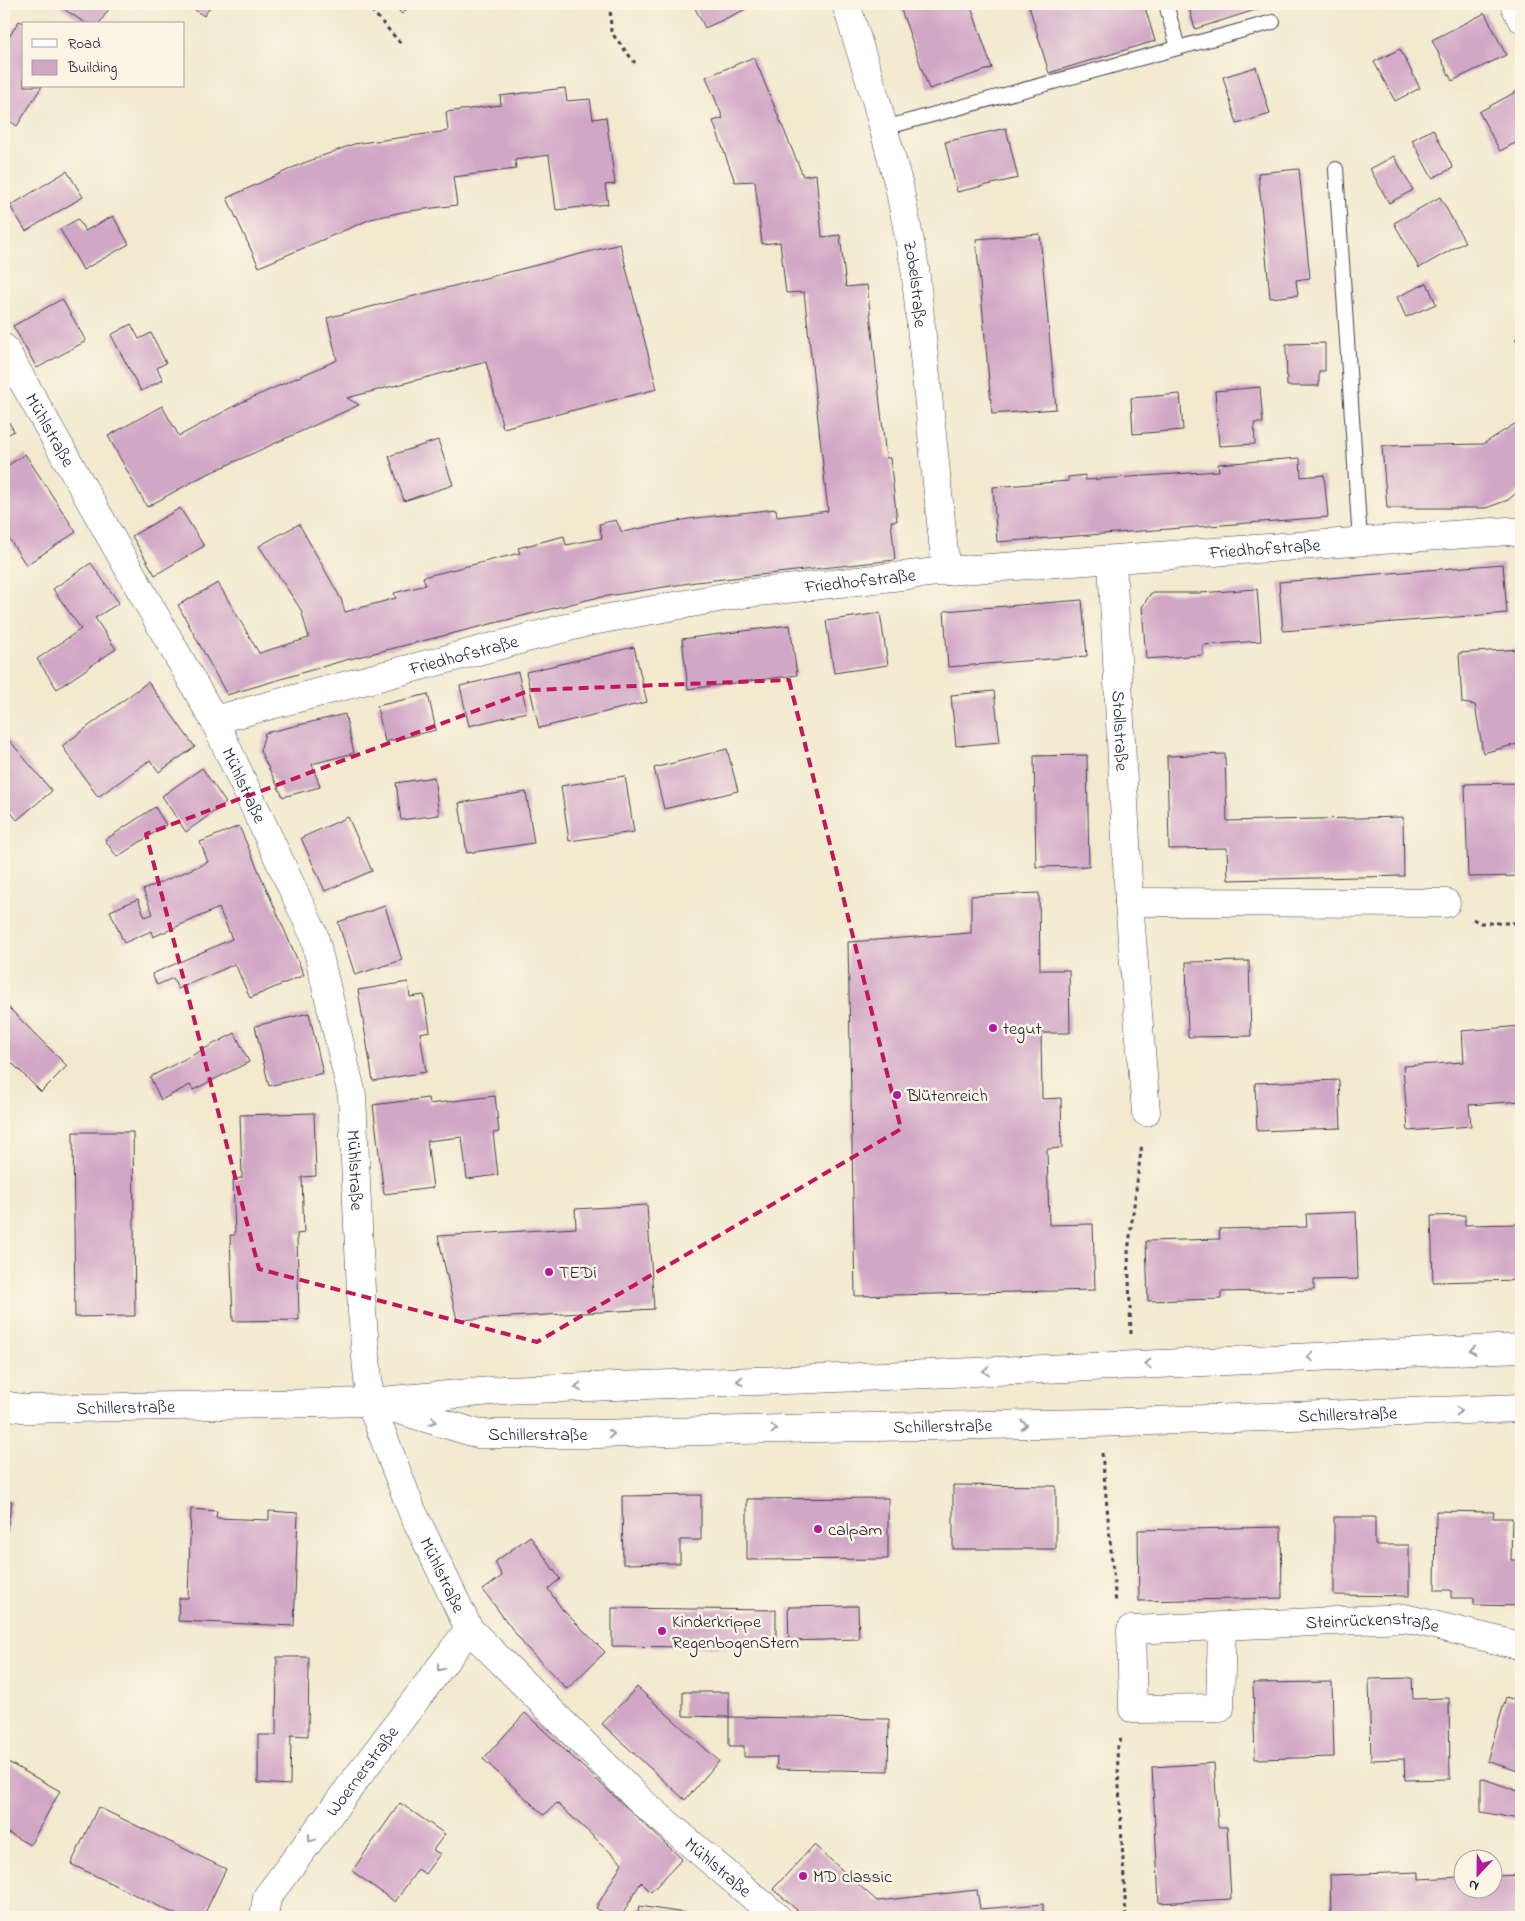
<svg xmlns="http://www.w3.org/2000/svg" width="1525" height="1921" font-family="'Indie Flower',sans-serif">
<rect width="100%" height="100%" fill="#fcf5e5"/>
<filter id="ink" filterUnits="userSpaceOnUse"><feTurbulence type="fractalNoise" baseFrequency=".02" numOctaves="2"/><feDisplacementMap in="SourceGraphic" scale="10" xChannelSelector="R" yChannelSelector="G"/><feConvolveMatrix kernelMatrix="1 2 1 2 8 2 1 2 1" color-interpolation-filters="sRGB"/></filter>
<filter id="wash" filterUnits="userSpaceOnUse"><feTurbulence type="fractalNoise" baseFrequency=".0096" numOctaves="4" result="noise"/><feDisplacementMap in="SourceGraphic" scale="20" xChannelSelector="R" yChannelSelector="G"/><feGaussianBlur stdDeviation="1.12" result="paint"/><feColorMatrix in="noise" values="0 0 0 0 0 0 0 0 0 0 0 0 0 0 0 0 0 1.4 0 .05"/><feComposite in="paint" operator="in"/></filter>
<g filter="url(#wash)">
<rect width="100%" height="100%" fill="#f2e9cf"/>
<g id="blocks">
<g fill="#d1a7c6">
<polygon points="56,4 112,4 99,24 87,24"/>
<polygon points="186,4 212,4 204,16"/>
<polygon points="392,4 412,4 402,14"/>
<polygon points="693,4 757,4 705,28"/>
<polygon points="899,4 970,4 992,68 929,89"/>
<polygon points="1037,4 1144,4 1155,41 1049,73 1029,6"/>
<polygon points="1188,4 1267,4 1268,6 1195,29"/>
<polygon points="1485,13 1506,55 1452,81 1432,40"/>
<polygon points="19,21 24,23 24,86 42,86 17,126 4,117 4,45"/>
<polygon points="1400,49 1420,88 1395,101 1374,62"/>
<polygon points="754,57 803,176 816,174 822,237 840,235 846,287 867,285 886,458 890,458 897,521 891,521 895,560 696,582 595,598 342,661 227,695 178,605 218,583 259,653 309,638 301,610 259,546 299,524 341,599 345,612 396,598 394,593 426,585 423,577 520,553 518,548 564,536 566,545 602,538 599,524 616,520 622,532 688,519 776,509 777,517 828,511 804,292 786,293 780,242 762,244 755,181 735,182 713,121 723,118 706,77"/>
<polygon points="1256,67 1270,114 1237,124 1223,77"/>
<polygon points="565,88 567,101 590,99 593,119 606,117 615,184 605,185 608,204 556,210 549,155 515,160 516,169 453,177 457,205 402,212 371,219 259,267 227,198 301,164 354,144 448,131 446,112 501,105 500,96"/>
<polygon points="1521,89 1521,140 1500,151 1479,112"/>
<polygon points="1006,128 1018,178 957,192 945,142"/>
<polygon points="1433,129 1453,168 1432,178 1412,140"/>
<polygon points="1394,156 1413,190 1389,203 1370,169"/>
<polygon points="1299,169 1310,278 1296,280 1298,295 1270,298 1258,173"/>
<polygon points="67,171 83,197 26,231 10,206"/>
<polygon points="1440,197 1465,242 1419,268 1394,223"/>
<polygon points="113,216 129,244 83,270 60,229 78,219 85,231"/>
<polygon points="1040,234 1056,409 992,414 976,239"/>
<polygon points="620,244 657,389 503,428 486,362 347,398 359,405 201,477 147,507 108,436 162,406 179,436 240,403 337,360 327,318"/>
<polygon points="1427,283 1436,304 1406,317 1397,297"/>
<polygon points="62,299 86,341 37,368 13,326"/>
<polygon points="131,324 139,339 151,333 166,363 157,368 163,380 141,391 111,335"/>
<polygon points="1521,335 1521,350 1515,339"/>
<polygon points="1325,343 1325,371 1319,371 1319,386 1287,386 1286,344"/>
<polygon points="1260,387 1263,423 1254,423 1255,444 1219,446 1215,391"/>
<polygon points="1180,394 1183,430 1133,434 1131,398"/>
<polygon points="4,414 14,431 4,437"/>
<polygon points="1521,420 1521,489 1508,500 1486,508 1387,508 1382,446 1483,444"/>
<polygon points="438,440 453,485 404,501 389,456"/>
<polygon points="25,454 76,532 26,565 4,531 4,468"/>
<polygon points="1300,458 1301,477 1324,475 1328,517 997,542 993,487 1068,481 1068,477 1085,475 1085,480 1219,471 1218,464"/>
<polygon points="180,508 204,546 155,575 132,536"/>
<polygon points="91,563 119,603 95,618 116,649 57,689 37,659 81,629 53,589"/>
<polygon points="1503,564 1507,613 1283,631 1279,582"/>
<polygon points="1257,589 1261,641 1203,645 1203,655 1146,659 1142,607 1151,593 1199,593"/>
<polygon points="1082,600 1087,656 948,667 944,611"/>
<polygon points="880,613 888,665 834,673 826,621"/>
<polygon points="790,625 797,675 688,689 682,639"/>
<polygon points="634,647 647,702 539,728 526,672"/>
<polygon points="1521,649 1521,743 1483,753 1475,705 1462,703 1459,653"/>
<polygon points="518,672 527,712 469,726 460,686"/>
<polygon points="148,682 195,747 159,772 150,760 98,797 62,746"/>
<polygon points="994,691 1000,742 956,746 951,695"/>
<polygon points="428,694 436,730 385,742 377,706"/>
<polygon points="345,714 354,753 312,764 320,787 283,797 260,751 265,733"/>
<polygon points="4,734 52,791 17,820 4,804"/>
<polygon points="727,749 738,791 664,809 654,768"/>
<polygon points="1225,754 1227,821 1403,817 1404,876 1228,880 1227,848 1169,849 1167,756"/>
<polygon points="1087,755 1089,866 1036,867 1034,756"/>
<polygon points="202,768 226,803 186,832 162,796"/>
<polygon points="625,776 634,832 569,841 561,786"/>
<polygon points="434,777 439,815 401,820 396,783"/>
<polygon points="1521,783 1521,876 1468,877 1465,784"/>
<polygon points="526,792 534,843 467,853 459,803"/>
<polygon points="155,807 166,825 117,857 105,840"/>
<polygon points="348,817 372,871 325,891 301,838"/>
<polygon points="239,826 304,975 250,998 235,964 178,989 173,978 157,985 152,974 232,939 219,908 153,937 151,931 124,943 110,911 138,899 145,917 153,914 143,890 208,862 200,842"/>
<polygon points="1039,893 1040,970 1069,970 1070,1033 1041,1033 1042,1099 1061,1098 1062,1148 1047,1149 1049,1225 1093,1224 1095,1290 855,1296 848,942 971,933 971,896"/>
<polygon points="385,906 402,960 355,975 338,922"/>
<polygon points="1249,961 1251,1036 1188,1037 1186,962"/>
<polygon points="408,982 410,997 424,995 430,1031 420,1033 426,1072 373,1081 358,990"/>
<polygon points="4,1003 67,1066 41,1092 4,1055"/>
<polygon points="309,1013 323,1073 269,1086 255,1026"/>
<polygon points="1521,1026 1521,1101 1469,1105 1471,1126 1408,1131 1403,1066 1464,1062 1462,1031"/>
<polygon points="235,1033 249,1062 193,1090 190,1085 161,1100 150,1077"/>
<polygon points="1339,1080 1341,1128 1257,1131 1255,1083"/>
<polygon points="495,1096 499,1132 493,1133 498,1175 467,1179 462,1137 427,1141 433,1188 384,1194 373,1105 428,1098 429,1104"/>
<polygon points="314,1113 316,1176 302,1177 304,1233 297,1234 299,1320 233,1321 230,1235 235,1235 233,1179 242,1178 240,1115"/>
<polygon points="73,1132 133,1132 135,1316 75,1317"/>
<polygon points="647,1205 654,1309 457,1320 438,1236 576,1228 575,1209"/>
<polygon points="1356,1212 1358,1279 1314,1280 1314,1290 1221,1292 1221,1299 1148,1301 1146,1241 1220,1239 1219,1229 1307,1227 1306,1214"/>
<polygon points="1465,1215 1465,1225 1521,1224 1521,1280 1433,1282 1431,1216"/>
<polygon points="953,1485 1056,1486 1056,1549 953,1549"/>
<polygon points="701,1495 701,1540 680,1540 680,1563 623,1564 622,1496"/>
<polygon points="888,1498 888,1559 747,1560 747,1499"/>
<polygon points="4,1500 12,1501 5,1541 4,1540"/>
<polygon points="191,1509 217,1511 216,1518 269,1520 269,1511 298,1513 294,1626 178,1621 179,1598 188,1598"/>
<polygon points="1436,1511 1494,1512 1493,1518 1512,1518 1511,1560 1521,1560 1521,1606 1474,1605 1474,1598 1451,1598 1451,1590 1435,1590"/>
<polygon points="1334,1517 1375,1517 1375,1545 1409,1545 1409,1596 1334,1595"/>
<polygon points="1281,1527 1282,1598 1139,1601 1138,1530"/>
<polygon points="530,1536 560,1579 548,1589 562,1609 605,1652 567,1689 525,1646 483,1590 502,1576 495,1562"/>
<polygon points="858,1606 859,1639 789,1641 788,1607"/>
<polygon points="612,1608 776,1610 776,1648 612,1646"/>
<polygon points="277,1657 309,1657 308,1736 291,1735 290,1785 258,1783 258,1735 276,1735"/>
<polygon points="1412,1678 1413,1699 1449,1698 1450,1779 1405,1780 1404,1759 1371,1760 1369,1679"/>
<polygon points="1332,1682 1334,1757 1255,1759 1253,1683"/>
<polygon points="637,1687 719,1761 685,1800 602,1724"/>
<polygon points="683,1692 729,1692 729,1717 683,1716"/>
<polygon points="1506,1697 1521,1702 1521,1772 1487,1761"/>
<polygon points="525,1713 682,1859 651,1892 641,1882 621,1917 613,1917 596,1908 622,1863 557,1803 544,1815 483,1759"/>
<polygon points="729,1717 889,1719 888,1771 776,1769 777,1757 744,1757 744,1746 729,1746"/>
<polygon points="4,1760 60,1791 30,1845 4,1831"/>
<polygon points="1214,1763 1218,1827 1227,1827 1231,1899 1159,1903 1152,1767"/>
<polygon points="1481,1778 1521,1792 1519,1819 1481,1812"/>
<polygon points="400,1803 445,1834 433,1850 440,1854 425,1874 418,1869 395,1902 352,1871"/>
<polygon points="98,1807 226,1869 203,1917 181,1917 71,1864"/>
<polygon points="814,1845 877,1901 977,1890 980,1909 1043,1904 1043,1917 805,1917 773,1889"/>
<polygon points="1419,1872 1419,1879 1462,1877 1462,1888 1492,1888 1492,1876 1521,1875 1521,1917 1331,1917 1330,1875"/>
<polygon points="639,1906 691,1914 691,1917 637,1917"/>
</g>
</g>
</g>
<g filter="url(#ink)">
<use href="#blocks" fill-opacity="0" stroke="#414051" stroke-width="1"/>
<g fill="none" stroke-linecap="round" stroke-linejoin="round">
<g stroke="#414051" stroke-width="16">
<g id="service">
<polyline points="1166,4 1178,48"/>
<polyline points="884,128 1273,22"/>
<polyline points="1336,169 1360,542"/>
</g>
</g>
<g stroke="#414051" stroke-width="29">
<g id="minor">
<path id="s1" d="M846 4 876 100 899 186 915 268 946 571"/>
<polyline points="1514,4 1521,18"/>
<path id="s2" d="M4 348 214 720 314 935 352 1095 362 1312 370 1402 412 1511 469 1629 643 1803 777 1917"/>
<path id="s3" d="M1112 560 1129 902 1146 1112"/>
<path id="s4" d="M214 720 592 621 741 594 946 571 1508 531 1521 533"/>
<polyline points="1129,902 1446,903"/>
<path id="s5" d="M1222 1626 1220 1708 1133 1709 1131 1630 1405 1618 1521 1646"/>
<path id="s6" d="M264 1917 267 1897 469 1629"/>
</g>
</g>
<g stroke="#414051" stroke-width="29">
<g id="secondary">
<path id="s7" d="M4 1405 27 1409 370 1402 503 1390 815 1379 1521 1348"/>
<path id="s8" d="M386 1406 479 1434H596L818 1428 1096 1423 1521 1408"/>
</g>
</g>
<g stroke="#414051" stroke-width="3" stroke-dasharray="4 4" stroke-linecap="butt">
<polyline points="366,4 403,46"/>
<polyline points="610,4 611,32 635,63"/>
<polyline points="1473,919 1480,923 1521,923"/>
<polyline points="1131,1334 1128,1252 1142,1143"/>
<polyline points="1102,1453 1116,1604"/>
<polyline points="1121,1738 1117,1749 1126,1917"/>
</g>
<use href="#service" stroke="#fff" stroke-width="14"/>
<use href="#minor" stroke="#fff" stroke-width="28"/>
<use href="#secondary" stroke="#fff" stroke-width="28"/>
</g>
<defs><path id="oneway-chevron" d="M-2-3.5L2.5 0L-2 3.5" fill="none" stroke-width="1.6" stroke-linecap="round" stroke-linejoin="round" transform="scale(1.25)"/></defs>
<g stroke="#9c9ca7">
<use href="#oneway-chevron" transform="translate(1473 1350) rotate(177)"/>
<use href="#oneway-chevron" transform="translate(1310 1357) rotate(178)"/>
<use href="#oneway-chevron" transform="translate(1148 1364) rotate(178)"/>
<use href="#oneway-chevron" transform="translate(986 1371) rotate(177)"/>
<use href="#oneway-chevron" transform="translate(740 1381) rotate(178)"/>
<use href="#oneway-chevron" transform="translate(578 1387) rotate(178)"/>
<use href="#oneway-chevron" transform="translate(1459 1411) rotate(-3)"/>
<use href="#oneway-chevron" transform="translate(433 1421) rotate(17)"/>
<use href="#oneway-chevron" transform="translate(1024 1425) rotate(-1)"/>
<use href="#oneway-chevron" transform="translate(774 1429) rotate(-2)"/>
<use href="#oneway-chevron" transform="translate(611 1434) rotate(-2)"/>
<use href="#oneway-chevron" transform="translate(440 1668) rotate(127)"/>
<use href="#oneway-chevron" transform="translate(311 1839) rotate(127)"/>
</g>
</g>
<path fill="none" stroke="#c2185b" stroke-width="4" stroke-dasharray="10 6" stroke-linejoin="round" d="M789 680 901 1129 537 1342 259 1269 146 834 531 690Z"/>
<g fill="#b5179e" stroke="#fcf5e5" stroke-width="2">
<circle cx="993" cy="1028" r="5"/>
<circle cx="897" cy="1095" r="5"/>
<circle cx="549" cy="1272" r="5"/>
<circle cx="818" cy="1529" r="5"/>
<circle cx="662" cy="1631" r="5"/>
<circle cx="803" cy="1876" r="5"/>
</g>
<g text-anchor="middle" stroke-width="5" stroke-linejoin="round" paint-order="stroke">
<g font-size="18" fill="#22223b" stroke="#fcf5e5">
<text dy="6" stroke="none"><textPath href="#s1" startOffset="289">Zobelstraße</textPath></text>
<text dy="6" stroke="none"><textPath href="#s2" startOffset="94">Mühlstraße</textPath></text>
<text dy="6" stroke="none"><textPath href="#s4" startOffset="1068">Friedhofstraße</textPath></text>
<text dy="6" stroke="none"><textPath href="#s4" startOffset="662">Friedhofstraße</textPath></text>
<text dy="6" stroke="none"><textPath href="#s4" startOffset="258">Friedhofstraße</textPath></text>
<text dy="6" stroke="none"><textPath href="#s3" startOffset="171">Stollstraße</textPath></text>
<text dy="6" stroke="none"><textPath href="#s2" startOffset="499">Mühlstraße</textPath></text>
<text dy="6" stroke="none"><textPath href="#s2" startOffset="904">Mühlstraße</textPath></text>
<text dy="6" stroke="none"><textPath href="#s7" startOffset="122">Schillerstraße</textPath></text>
<text dy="6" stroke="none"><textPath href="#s8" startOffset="966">Schillerstraße</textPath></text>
<text dy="6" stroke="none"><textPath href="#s8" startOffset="561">Schillerstraße</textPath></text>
<text dy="6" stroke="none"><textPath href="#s8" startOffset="156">Schillerstraße</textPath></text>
<text dy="6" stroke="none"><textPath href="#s2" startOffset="1324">Mühlstraße</textPath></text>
<text dy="6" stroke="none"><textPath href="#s5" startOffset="490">Steinrückenstraße</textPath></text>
<text dy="6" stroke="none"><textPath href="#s6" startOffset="178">Woernerstraße</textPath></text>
<text dy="6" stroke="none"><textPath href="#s2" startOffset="1729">Mühlstraße</textPath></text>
</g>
<g font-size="18" fill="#22223b" stroke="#fcf5e5" text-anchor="start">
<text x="1003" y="1034">tegut</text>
<text x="907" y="1101">Blütenreich</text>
<text x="559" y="1278">TEDi</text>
<text x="828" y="1535">calpam</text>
<text x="672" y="1627">Kinderkrippe<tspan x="672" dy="21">RegenbogenStern</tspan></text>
<text x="813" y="1882">MD classic</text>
</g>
</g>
<rect width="1525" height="1921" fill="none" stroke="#fcf5e5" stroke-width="20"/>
<rect x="22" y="22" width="162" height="65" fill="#fcf5e5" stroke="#a5a1a1"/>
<rect x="32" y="39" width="25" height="8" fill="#ffffff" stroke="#a5a1a1"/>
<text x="68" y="48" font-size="15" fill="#22223b">Road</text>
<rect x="32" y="60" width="25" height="15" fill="#d1a7c6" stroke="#a5a1a1"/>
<text x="68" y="72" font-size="15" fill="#22223b">Building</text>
<g transform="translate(1478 1874) rotate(202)"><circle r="24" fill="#fcf5e5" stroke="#a5a1a1"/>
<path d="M0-4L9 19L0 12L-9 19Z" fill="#b5179e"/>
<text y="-8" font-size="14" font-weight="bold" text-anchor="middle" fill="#22223b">N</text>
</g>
</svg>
